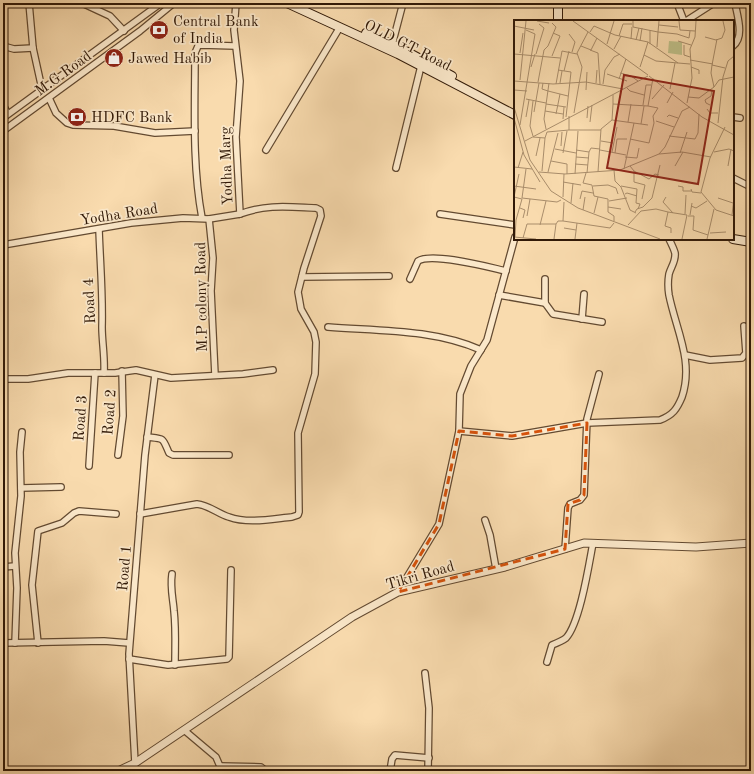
<svg xmlns="http://www.w3.org/2000/svg" width="754" height="774" font-family="'Old Standard TT',serif">
<rect width="100%" height="100%" fill="#f9dbae"/>
<filter id="stains"><feTurbulence type="fractalNoise" baseFrequency=".005" numOctaves="4"/><feColorMatrix values="0 0 0 0 .2 0 0 0 0 .09 0 0 0 0 .02 0 0 0 .5 -.17"/></filter>
<radialGradient id="worn" r=".72"><stop offset=".6" stop-color="#630" stop-opacity="0"/><stop offset="1" stop-color="#630" stop-opacity=".3"/></radialGradient>
<g fill="none" stroke-linecap="round" stroke-linejoin="round">
<g stroke="#634a31" stroke-width="8">
<g id="minor">
<polyline points="29,3 33,48 42,89"/>
<polyline points="82,3 110,16 124,31"/>
<polyline points="677,3 684,21"/>
<polyline points="686,21 714,3"/>
<polyline points="392,45 403,3"/>
<polyline points="3,46 14,49 33,48"/>
<path d="M733 46C745 37 737 15 735 3"/>
<polyline points="49,98 56,113 67,123 73,125 114,126 155,133 195,131"/>
<polyline points="3,105 7,112"/>
<polyline points="733,117 740,118"/>
<polyline points="3,118 161,3"/>
<polyline points="3,131 140,31 174,3"/>
<polyline points="266,150 340,27"/>
<polyline points="396,168 421,66"/>
<polyline points="733,178 751,187"/>
<polyline points="440,214 515,225"/>
<path d="M202 218C192 164 195 108 195 53L198 46 201 45 235 46"/>
<polyline points="209,219 213,258 211,291 215,375"/>
<path d="M99 229C100 261 103 294 102 327 102 342 105 357 104 373"/>
<polyline points="3,245 131,223 183,218 209,219 240,214"/>
<polyline points="302,277 389,276"/>
<path d="M410 279 418 261C432 252 488 267 506 271"/>
<polyline points="545,279 545,303 553,314 602,322"/>
<polyline points="499,295 545,303"/>
<polyline points="582,319 584,294"/>
<path d="M328 327C379 331 433 329 481 350"/>
<polyline points="685,355 710,360 742,358 746,353 744,326"/>
<polyline points="3,379 28,379 68,373 115,373 136,370 171,378 243,374 273,370"/>
<path d="M459 431 512 436 587 423 660 420C673 415 677 409 682 397 694 361 676 330 669 295 668 289 668 280 669 274 671 267 676 261 675 253 674 249 671 243 669 239"/>
<path d="M147 437C165 439 162 437 169 453L173 455H229"/>
<polyline points="118,455 123,416 122,371"/>
<polyline points="89,466 95,373"/>
<polyline points="21,488 61,487"/>
<path d="M140 514 197 504C209 505 218 514 229 517 248 524 272 519 292 517L298 515 299 512 298 433 315 374 316 342 314 332 301 309 298 292 304 268 321 216 320 210 316 208C289 207 266 204 240 214L236 137 240 81 234 30 236 3"/>
<polyline points="485,520 490,535 496,569"/>
<polyline points="565,549 568,508 570,504 580,500 584,495 587,419 599,374"/>
<polyline points="3,567 15,566"/>
<path d="M172 574C170 588 173 598 174 611 176 629 175 647 175 665"/>
<polyline points="398,592 439,524 459,431 460,394 471,366 487,340 515,237"/>
<polyline points="3,643 104,641 129,643"/>
<polyline points="15,643 17,588 15,553 21,496 20,452 22,432"/>
<polyline points="38,643 32,585 38,531 62,523 74,513 79,511 116,514"/>
<polyline points="129,659 168,665 227,659 229,657 231,570"/>
<path d="M547 662 552 645C557 643 562 641 566 638 580 623 589 564 593 543"/>
<polyline points="425,673 429,708 428,771"/>
<polyline points="184,730 216,757 222,771"/>
<polyline points="135,763 129,654 145,455 155,375"/>
<polyline points="221,766 261,767 266,771"/>
<polyline points="390,771 392,759 395,755 429,758"/>
</g>
</g>
<g stroke="#634a31" stroke-width="9">
<polyline id="tertiary" points="118,771 135,763 352,617 398,592 505,567 584,543 696,547 751,543"/>
</g>
<g stroke="#311907" stroke-width="10">
<g id="secondary">
<polyline points="287,3 398,54 515,115"/>
<polyline points="558,3 558,21"/>
<polyline points="366,33 400,48 452,76"/>
<polyline points="733,239 751,242"/>
</g>
</g>
<use href="#minor" stroke="#fbe8ca" stroke-width="5.5"/>
<use href="#tertiary" stroke="#fbe8ca" stroke-width="7"/>
<use href="#secondary" stroke="#fbe8ca" stroke-width="8"/>
</g>
<path fill="none" stroke="#d6530c" stroke-width="3" stroke-dasharray="8 5" stroke-linejoin="round" d="M587 423 584 495 580 500 568 504 565 549 398 592 439 524 459 431 512 436Z"/>
<defs>
<g id="bank-disc" transform="scale(1)"><circle r="9.5" fill="#8f2418" stroke="#fbe8ca"/><path d="M-6-4H6V4H-6ZM0-2.3a2.3 2.3 0 1 0 0 4.6a2.3 2.3 0 1 0 0-4.6Z" fill="#fff"/></g>
<g id="shop-disc" transform="scale(1)"><circle r="9.5" fill="#8f2418" stroke="#fbe8ca"/><path d="M-5-2.5h2.3a2.7 3.5 0 0 1 5.4 0H5L5.5 6h-11ZM-1.5-2.5h3a1.5 2.3 0 0 0-3 0Z" fill="#fff"/></g>
</defs>
<g fill-rule="evenodd">
<use href="#bank-disc" x="159" y="30"/>
<use href="#shop-disc" x="114" y="58"/>
<use href="#bank-disc" x="77" y="117"/>
</g>
<g text-anchor="middle" stroke-width="3.5" stroke-linejoin="round" paint-order="stroke">
<g font-size="15" fill="#311907" stroke="#fbe8ca" text-anchor="start">
<text x="173" y="26">Central Bank<tspan x="173" dy="17">of India</tspan></text>
<text x="128" y="63">Jawed Habib</text>
<text x="91" y="122">HDFC Bank</text>
</g>
<g font-size="15" fill="#311907" stroke="#fbe8ca">
<text transform="translate(408 45) rotate(27)" y="5">OLD GT Road</text>
<text transform="translate(63 73) rotate(-36)" y="5">M.G Road</text>
<text transform="translate(226 166) rotate(-92)" y="5">Yodha Marg</text>
<text transform="translate(119 214) rotate(-9)" y="5">Yodha Road</text>
<text transform="translate(201 297) rotate(-91)" y="5">M.P colony Road</text>
<text transform="translate(89 301) rotate(-93)" y="5">Road 4</text>
<text transform="translate(109 412) rotate(-86)" y="5">Road 2</text>
<text transform="translate(80 418) rotate(-86)" y="5">Road 3</text>
<text transform="translate(124 568) rotate(-85)" y="5">Road 1</text>
<text transform="translate(420 575) rotate(-16)" y="5">Tikri Road</text>
</g>
</g>
<g transform="translate(514 20)">
<rect width="220" height="220" fill="#f9dbae"/>
<path d="M155 21 168 22V35L154 33Z" fill="#bfc089"/>
<path fill="none" stroke="#a98d6b" stroke-width="1" d="M23 1 35 3M59 1 134 55M119 1V7L144 12 143 27M145 1 144 12 163 14 175 18 176 11M165 1 166 10 181 11M145 5 164 7M0 6 20 10M76 12 80 6 101 15 134 22 164 43 176 44M55 14 61 22 58 32M105 16 109 4H118M191 17 202 20 208 18 211 10 209 1M117 19 118 7M122 20 125 8M126 21 128 8M164 21 177 25M134 22 130 35 142 41 164 43M93 24 100 1M136 24V10M170 25V35L176 37M67 26 77 30 83 18M100 29 107 16M76 30 84 33 86 64M6 33 9 13M0 34 46 38M22 34 30 8 25 4M38 36 46 16 39 13M176 40 199 44M198 45 203 19M17 47 21 34M126 47 130 35M177 47 185 50V54M211 48 198 45 197 53 200 67 205 60 220 57M44 50 57 52 52 97M50 51 55 31M106 53 117 56 124 61M93 54 113 61M135 56 188 97 220 115M105 59 112 39M6 60 12 1M0 61 39 64 72 62 109 69M24 62 30 30 34 26 42 7 38 3M29 63 28 69 34 71M46 63 48 51M82 63 83 50M42 64 48 31 63 34M89 64 91 50 100 37 106 34M113 68 116 71 130 75M156 69 161 43M0 70 13 71M72 70 73 52M34 71 54 76M99 75V84L134 86M174 77 185 78 200 67M12 79 32 83M138 79 150 65M153 83 159 72M173 83 178 58 176 29 181 17 182 1M32 84 52 87M99 84 98 100 134 105M129 85 132 65H137M196 85 192 83 191 80 197 76 198 70M0 87 16 140 37 171 64 188 146 219M193 89 196 93H204M31 91 49 94M20 92 25 63M60 93 68 47 63 33 74 12M42 94 46 74M55 96V110M12 97 15 80M153 97 155 95 164 98M0 98 10 135 26 162M73 98 74 86M49 99 50 87M142 101 160 107M76 102 78 85M114 102 117 84M204 103 209 57 214 41 220 36M127 104 130 86M6 105 21 14 12 10M211 107 196 138 187 172 202 190 220 196M32 109 30 99 35 63M19 116 16 106 19 81M155 116 181 119 184 113 185 94M19 117 31 118 33 112 55 110H87M116 119 135 123 140 103 139 96 144 88 134 86 139 58M11 121 134 56M87 121 99 123M47 126 48 112M41 129 62 133M62 130 75 132 77 128 86 129M86 130 112 135M98 132 103 107M200 132 215 129 220 131M49 133 53 111M101 133 103 119H113M166 133 173 112M145 134 151 127 168 91 176 87M22 136 26 118M62 137 75 138M111 137 123 138 125 128M37 141 53 144V154M61 144 74 145M116 146 120 151V162L131 165 128 179M161 146 169 132M214 146 217 129M0 147 18 149M4 148 9 132M110 149 120 103M100 150 101 161 107 167 116 190 122 193M28 151 31 118M120 151 135 159 141 154 145 155M25 152 51 154 106 150 145 134 168 132 197 137M34 152 44 113M84 152 87 109 98 100M72 153 69 163 78 165 80 176 94 179V192L100 196V201M73 153 75 132M61 154 64 111M49 162 67 165M0 166 22 169M79 166 94 165 102 168 104 174M107 166 123 169 122 183 126 184 124 189M164 166 169 167V171H177M177 169 178 172 187 173M111 174 113 173 123 176M0 177 8 179 2 200 1 217M0 177 5 154M49 177 50 154M152 177 149 182 159 193M8 178 43 182 47 180M8 178 12 149M204 178 219 183M66 179 68 171 79 173M95 181 113 178M57 183 59 163M177 186 182 188 193 181M94 187 107 189M6 188 11 190 9 198M69 190 71 177M121 192 123 189 129 187 138 178 146 145M80 193 84 177M171 194 172 175M176 195 178 183M218 195 220 178M13 196 16 179M174 196H180L179 210 194 215 193 219M49 201 96 208 100 203M26 205 32 181M114 205 127 191 142 189 154 192M50 208 62 210M157 213V208L151 206 154 192 173 195 168 219M196 213 212 212M194 215 200 189M0 217 22 219M9 218 13 204H42L44 201H49L50 182M40 219 42 204M61 219 63 203"/>
<path fill="#8f2418" fill-opacity="0.15" stroke="#8f2418" stroke-width="2" d="M110 55 200 71 184 164 93 148Z"/>
<rect width="220" height="220" fill="none" stroke="#311907" stroke-width="2"/>
</g>
<rect width="754" height="774" fill="none" stroke="#f9dbae" stroke-width="16"/>
<rect x="4" y="4" width="746" height="766" fill="none" stroke="#311907" stroke-width="2"/>
<rect x="8" y="8" width="738" height="758" fill="none" stroke="#311907"/>
<rect width="100%" height="100%" filter="url(#stains)"/>
<rect width="100%" height="100%" fill="url(#worn)"/>
</svg>
